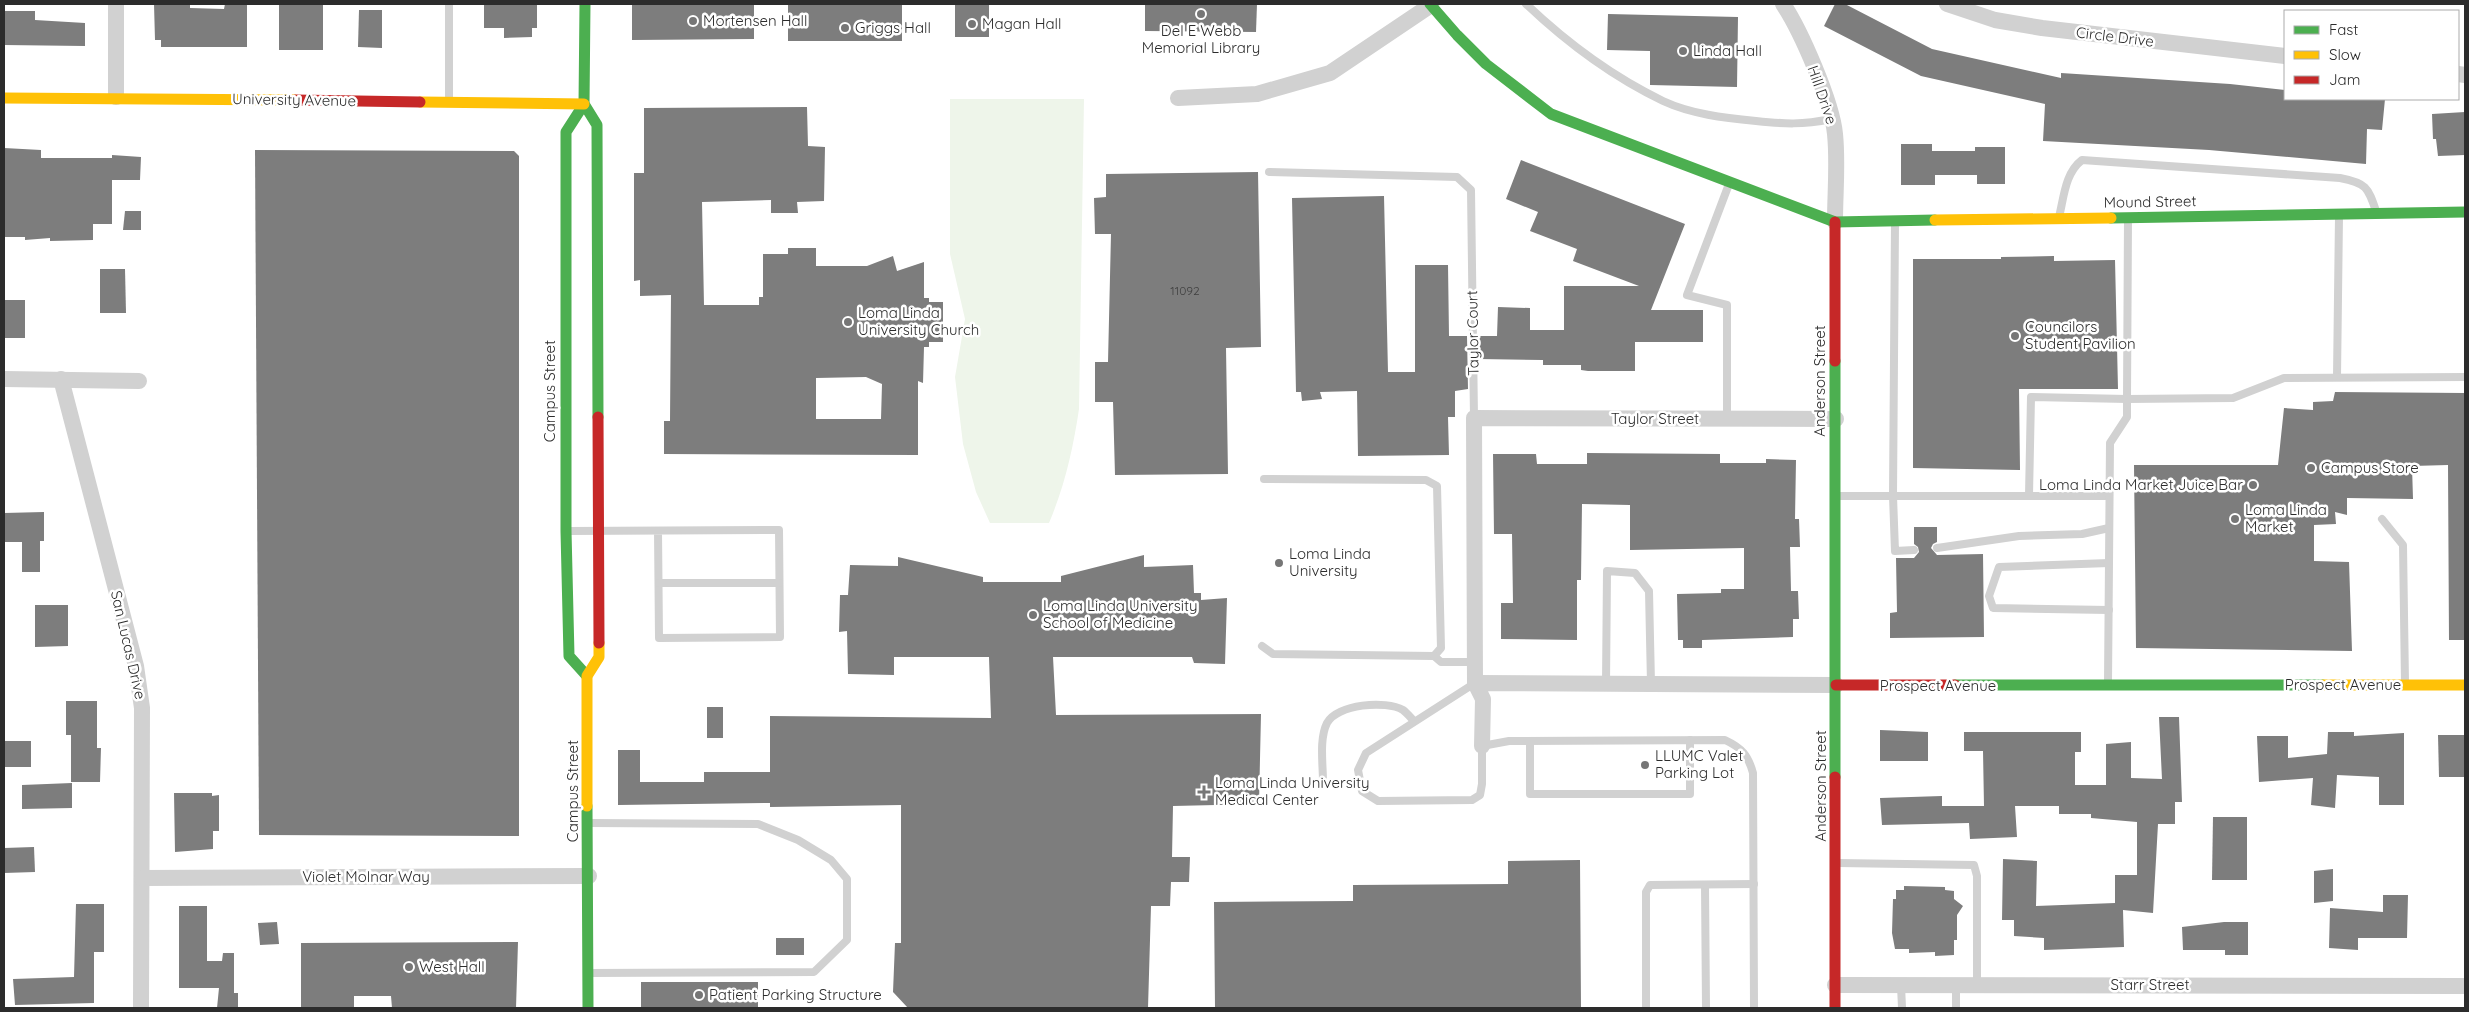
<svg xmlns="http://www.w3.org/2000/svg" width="2469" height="1012" font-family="Quicksand,sans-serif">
<rect width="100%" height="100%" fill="#fff"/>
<path fill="#eef5ea" d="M950 99H1084L1079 409C1073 449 1065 485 1049 523H990L976 492 963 444 955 377 965 319 950 254Z"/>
<g fill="#7d7d7d" fill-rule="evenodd">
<polygon points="154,4 190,4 190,8 224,9 225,4 247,4 247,47 161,47 161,40 155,40"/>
<rect x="279" y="4" width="44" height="46"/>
<polygon points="484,4 537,4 537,28 532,28 532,37 504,38 504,28 484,28"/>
<polygon points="632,4 754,4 754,39 632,40"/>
<rect x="788" y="4" width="114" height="37"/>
<rect x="955" y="4" width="34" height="33"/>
<polygon points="1145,4 1257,4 1256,32 1145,31"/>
<polygon points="1835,4 1845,4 1932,49 2061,78 2061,73 2230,84 2285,90 2285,99 2385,99 2382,130 2367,129 2366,164 2209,150 2043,141 2045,104 1921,76 1824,26"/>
<polygon points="359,10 382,10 382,48 358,47"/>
<polygon points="4,11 35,11 35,20 85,23 85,46 4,45"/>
<polygon points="1608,14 1738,17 1737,87 1650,85 1650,51 1607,50"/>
<path d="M807 107 808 146 825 147 824 201 797 202 798 213H771V200L702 202 704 305H759V297H763V254H788V248H816V266H867L893 256 897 271 924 262V298H929V302H943V342H929V347H924L923 383 918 381V455L664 454V421H670L671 295 640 296V280L634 281V173H644V108ZM866 377 882 384 881 419H816V378Z"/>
<polygon points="2465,112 2465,155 2438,156 2436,139 2433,139 2432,114"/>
<polygon points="1901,144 1932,144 1932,151 1975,151 1975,147 2005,147 2005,184 1977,184 1977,175 1935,175 1935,185 1901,185"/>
<polygon points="4,148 41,150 41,158 112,158 112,155 141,157 140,180 112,180 112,224 93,224 93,240 50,241 50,238 25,240 25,237 4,237"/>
<polygon points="255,150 514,151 519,156 519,836 259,835"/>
<polygon points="1521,160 1685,224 1651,310 1703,310 1703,342 1635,342 1635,371 1588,371 1581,370 1581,365 1543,365 1543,360 1479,359 1479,336 1497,336 1498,307 1530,308 1530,330 1564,330 1564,286 1639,286 1573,261 1577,249 1530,231 1538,212 1506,199"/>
<polygon points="1258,172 1261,347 1226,348 1228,474 1115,475 1113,402 1095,402 1095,362 1108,362 1111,234 1095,234 1094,198 1106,197 1106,174"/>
<polygon points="1384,196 1388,372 1415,372 1415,265 1448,265 1449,336 1467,336 1468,389 1455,391 1455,417 1448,417 1449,455 1358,456 1357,391 1320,392 1322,399 1302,401 1301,392 1296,392 1292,198"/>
<polygon points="125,211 141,211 141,230 123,230"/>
<polygon points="2054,256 2054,261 2115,260 2118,389 2019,389 2020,470 1913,468 1913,259 2001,259 2001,257"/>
<polygon points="100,269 125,269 126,313 100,313"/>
<rect x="4" y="300" width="21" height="38"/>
<polygon points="2335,392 2465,393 2465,640 2449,640 2448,465 2412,466 2413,499 2347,498 2347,515 2335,512 2336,524 2314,525 2314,561 2349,562 2352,651 2136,648 2134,465 2278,465 2284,408 2313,410 2313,402 2333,401"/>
<polygon points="1587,453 1720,454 1720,463 1766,463 1766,459 1796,460 1795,519 1799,519 1800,547 1790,547 1791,591 1798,591 1799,619 1793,619 1793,637 1702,640 1702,648 1683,648 1683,640 1678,640 1677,594 1721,593 1721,589 1744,589 1744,548 1630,550 1630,505 1582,504 1581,580 1577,580 1577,640 1501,639 1501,603 1513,603 1512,534 1494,534 1493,454 1536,454 1537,464 1587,464"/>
<polygon points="44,512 44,541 40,541 40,572 22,572 22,542 4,542 4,513"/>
<polygon points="1914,527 1937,527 1937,542 1933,544 1931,548 1937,555 1983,554 1984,637 1890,638 1890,613 1897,612 1896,558 1914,558 1919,552 1918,547 1914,544"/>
<polygon points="1144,555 1144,567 1193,565 1194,593 1201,593 1201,600 1227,598 1225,664 1194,663 1192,657 1053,657 1056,715 1261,714 1259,804 1173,806 1172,857 1190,857 1189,882 1171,882 1170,906 1151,906 1148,1008 908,1008 893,992 895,943 901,943 901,805 770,807 770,803 618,805 618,750 640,750 640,782 704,782 704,772 770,772 770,716 991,718 989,657 894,657 894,675 848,674 847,631 839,632 840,595 848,595 850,565 898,566 898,557 983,577 983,582 1061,582 1061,576"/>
<polygon points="35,605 68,605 68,646 35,647"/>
<polygon points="66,701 97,701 97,748 101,748 100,782 71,782 71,735 66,735"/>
<rect x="707" y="707" width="16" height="31"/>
<polygon points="2159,717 2179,717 2182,802 2175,802 2175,824 2158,824 2153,913 2123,910 2124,947 2044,950 2044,938 2014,936 2014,920 2002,920 2003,859 2037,861 2036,906 2115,903 2115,875 2137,875 2137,822 2091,818 2091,814 2059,814 2059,806 2015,806 2017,837 1970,839 1969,823 1882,825 1880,798 1942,796 1942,806 1984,806 1983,751 1964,751 1964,732 2081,732 2081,752 2075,752 2075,785 2106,785 2106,744 2131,742 2131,778 2162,779"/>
<polygon points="1880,730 1928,732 1928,761 1880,761"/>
<polygon points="2328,732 2354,732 2354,736 2404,733 2404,805 2379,805 2379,777 2337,775 2335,808 2311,805 2313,778 2259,782 2257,736 2288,736 2288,758 2327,754"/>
<polygon points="2438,735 2465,735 2465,777 2439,777"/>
<rect x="4" y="741" width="27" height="26"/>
<polygon points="72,783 72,808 22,809 22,785"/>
<polygon points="174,793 212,793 212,796 219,795 219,831 213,831 213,849 175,852"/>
<polygon points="2213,817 2247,817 2247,880 2212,880"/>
<polygon points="34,847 35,872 4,873 4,848"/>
<polygon points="1580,860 1581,1008 1215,1008 1214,902 1353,901 1353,885 1508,884 1508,861"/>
<polygon points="2333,869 2333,901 2314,903 2314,871"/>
<polygon points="1904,886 1945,887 1945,890 1954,891 1954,899 1963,906 1957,915 1957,940 1954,940 1954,955 1935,956 1935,952 1909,953 1909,949 1895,949 1892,933 1893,899 1896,899 1896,890 1904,890"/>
<polygon points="2383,895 2408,895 2407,938 2358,938 2358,950 2329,948 2330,908 2383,912"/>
<polygon points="76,904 104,904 104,952 94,952 94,1003 15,1005 13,979 74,977"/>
<polygon points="179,906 207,906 207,961 222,961 223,953 234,953 234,993 238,993 238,1008 217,1008 219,988 179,988"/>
<polygon points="277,922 279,944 260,945 258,923"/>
<polygon points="2224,922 2248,922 2248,955 2225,955 2225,950 2183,950 2182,927"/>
<rect x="776" y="938" width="28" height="17"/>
<polygon points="518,942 516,1008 392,1008 391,996 354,996 354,1008 301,1008 301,943"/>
<rect x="641" y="982" width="117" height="26"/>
</g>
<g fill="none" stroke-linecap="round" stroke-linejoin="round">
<g stroke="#d1d1d1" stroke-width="8">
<path d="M1526 4C1566 42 1613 77 1663 101 1691 114 1724 118 1756 121 1785 124 1802 125 1831 119"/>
<polyline points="449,100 449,4"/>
<polyline points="1269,172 1457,177 1471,190 1474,418"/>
<path d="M2059 217C2064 197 2065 173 2082 160L2340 178C2366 183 2368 187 2376 211"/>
<polyline points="1895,223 1893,496 1895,551 1914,550"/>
<polyline points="2337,377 2339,216"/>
<polyline points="1727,419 1727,305 1687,295 1729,184"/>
<polyline points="2029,495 2031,397 2127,399 2128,219"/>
<polyline points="1836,496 2109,496"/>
<polyline points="2382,519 2403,545 2405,683"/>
<polyline points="568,531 779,530 780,637 659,638 658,531"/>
<polyline points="1937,548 2019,536 2082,534 2109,528"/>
<polyline points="659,583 779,583"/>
<polyline points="2109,610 1993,608 1989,596 1999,567 2109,563"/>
<polyline points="1262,646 1273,654 1434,656 1441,648 1437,486 1426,480 1264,479"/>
<polyline points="1434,656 1441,662 1476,662"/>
<path d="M1475 683 1366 753 1358 770 1362 791 1378 801 1472 800 1480 795 1482 784V746L1509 741 1725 740C1742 748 1748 755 1753 773L1754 1008"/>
<polyline points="2108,683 2110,443 2127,417 2127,399 2233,398 2284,378 2465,377"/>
<polyline points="1606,684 1607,571 1635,573 1649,591 1651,684"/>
<polyline points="1530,741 1530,794 1690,794 1690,740"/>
<path d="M1323 782C1323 764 1319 739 1327 723 1337 704 1386 700 1403 710 1407 713 1411 718 1414 721"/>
<polyline points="589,823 758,824 798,840 831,860 847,879 847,940 814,972 590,973"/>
<polyline points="1838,863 1974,865 1977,876 1977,985"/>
<polyline points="1705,885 1706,1008"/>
<polyline points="1901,985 1902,1008"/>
<polyline points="1956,985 1956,1008"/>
<polyline points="1646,1008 1646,892 1650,885 1754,884"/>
</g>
<g stroke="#d1d1d1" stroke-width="16">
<polyline points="116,4 116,97"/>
<path d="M1783 4C1801 31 1832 102 1835 134 1838 163 1835 193 1835 222"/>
<polyline points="1947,4 1995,20 2042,28 2285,56"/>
<polyline points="2458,74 2465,75"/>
<polyline points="1178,98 1257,94 1330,73 1431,5"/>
<polyline points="4,379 139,381"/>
<polyline points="61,379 136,666 142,708 141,1008"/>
<polyline points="1475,683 1474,418 1836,419"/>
<polyline points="1482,746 1483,699 1475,683 1836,685"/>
<polyline points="142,878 589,876"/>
<polyline points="1835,985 2465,986"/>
</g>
<g stroke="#4caf50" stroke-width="11">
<polyline points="585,4 584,104 597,125 598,417"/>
<polyline points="1430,4 1457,35 1486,64 1551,114 1835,222 1935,220"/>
<polyline points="584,104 566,132 566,531 569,656 587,676"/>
<polyline points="2111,218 2465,212"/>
<polyline points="1835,361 1835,777"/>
<polyline points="1955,685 2323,685"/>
<polyline points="587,806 588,1008"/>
</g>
<g stroke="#ffc107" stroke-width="11">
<polyline points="4,98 295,100"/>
<polyline points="420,102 584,104"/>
<polyline points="1935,220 2111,218"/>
<polyline points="2323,685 2465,685"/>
<polyline points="587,806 587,676 599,657 599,643"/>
</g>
<g stroke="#c62828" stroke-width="11">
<polyline points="295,100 420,102"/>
<polyline points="1835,222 1835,361"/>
<polyline points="598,417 599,643"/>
<polyline points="1836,685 1955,685"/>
<polyline points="1835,777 1835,1008"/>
</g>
</g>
<g fill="#767676" stroke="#fff" stroke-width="2">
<circle cx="1201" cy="14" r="5"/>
<circle cx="693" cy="21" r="5"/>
<circle cx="972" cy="24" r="5"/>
<circle cx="845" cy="28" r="5"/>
<circle cx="1683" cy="51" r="5"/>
<circle cx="848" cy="322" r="5"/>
<circle cx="2015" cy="336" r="5"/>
<circle cx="2311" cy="468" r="5"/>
<circle cx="2253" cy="485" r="5"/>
<circle cx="2235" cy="519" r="5"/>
<circle cx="1279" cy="563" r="5"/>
<circle cx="1033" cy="615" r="5"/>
<circle cx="1645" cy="765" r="5"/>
<path d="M1201.5 784.5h5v5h5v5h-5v5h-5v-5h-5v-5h5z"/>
<circle cx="409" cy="967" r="5"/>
<circle cx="699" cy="995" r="5"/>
</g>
<g text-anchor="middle" stroke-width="5" stroke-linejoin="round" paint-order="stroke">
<g font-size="12" fill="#404040">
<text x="1185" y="295">11092</text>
</g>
<g font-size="15" fill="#2c2c2c" stroke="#fff" text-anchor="start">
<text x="703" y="26">Mortensen Hall</text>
<text x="982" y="29">Magan Hall</text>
<text x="855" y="33">Griggs Hall</text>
<text x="1201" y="36" text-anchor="middle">Del E Webb<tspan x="1201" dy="17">Memorial Library</tspan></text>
<text x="1693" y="56">Linda Hall</text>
<text x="858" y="318">Loma Linda<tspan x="858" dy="17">University Church</tspan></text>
<text x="2025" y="332">Councilors<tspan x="2025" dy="17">Student Pavilion</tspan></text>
<text x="2321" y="473">Campus Store</text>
<text x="2243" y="490" text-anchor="end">Loma Linda Market Juice Bar</text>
<text x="2245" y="515">Loma Linda<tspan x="2245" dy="17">Market</tspan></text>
<text x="1289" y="559">Loma Linda<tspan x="1289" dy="17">University</tspan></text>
<text x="1043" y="611">Loma Linda University<tspan x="1043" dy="17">School of Medicine</tspan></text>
<text x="1655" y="761">LLUMC Valet<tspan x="1655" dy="17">Parking Lot</tspan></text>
<text x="1215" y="788">Loma Linda University<tspan x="1215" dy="17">Medical Center</tspan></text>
<text x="419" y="972">West Hall</text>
<text x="709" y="1000">Patient Parking Structure</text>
</g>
<g font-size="15" fill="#2c2c2c" stroke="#fff">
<text transform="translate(2115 37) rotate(7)" y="5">Circle Drive</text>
<text transform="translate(1822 95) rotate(71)" y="5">Hill Drive</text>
<text transform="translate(294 100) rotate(1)" y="5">University Avenue</text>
<text transform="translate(2150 202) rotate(-1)" y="5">Mound Street</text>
<text transform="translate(1473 333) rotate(-91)" y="5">Taylor Court</text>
<text transform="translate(1820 381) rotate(-90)" y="5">Anderson Street</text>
<text transform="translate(550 391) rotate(-90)" y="5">Campus Street</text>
<text x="1655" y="424">Taylor Street</text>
<text transform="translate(128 645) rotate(77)" y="5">San Lucas Drive</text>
<text x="2343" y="690">Prospect Avenue</text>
<text x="1938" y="691">Prospect Avenue</text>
<text transform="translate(1821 786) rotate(-90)" y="5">Anderson Street</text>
<text transform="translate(573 791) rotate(-90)" y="5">Campus Street</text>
<text x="366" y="882">Violet Molnar Way</text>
<text x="2150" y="990">Starr Street</text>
</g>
</g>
<rect width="2469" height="1012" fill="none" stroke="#2c2c2c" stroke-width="10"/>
<rect x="2284" y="10" width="175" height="90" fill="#ffffff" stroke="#ababab"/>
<rect x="2294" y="26" width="25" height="8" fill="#4caf50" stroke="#ababab"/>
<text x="2329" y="35" font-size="15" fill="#2c2c2c">Fast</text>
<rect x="2294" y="51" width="25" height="8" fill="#ffc107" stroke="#ababab"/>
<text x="2329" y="60" font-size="15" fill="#2c2c2c">Slow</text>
<rect x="2294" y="76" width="25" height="8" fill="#c62828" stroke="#ababab"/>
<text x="2329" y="85" font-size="15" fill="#2c2c2c">Jam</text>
</svg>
